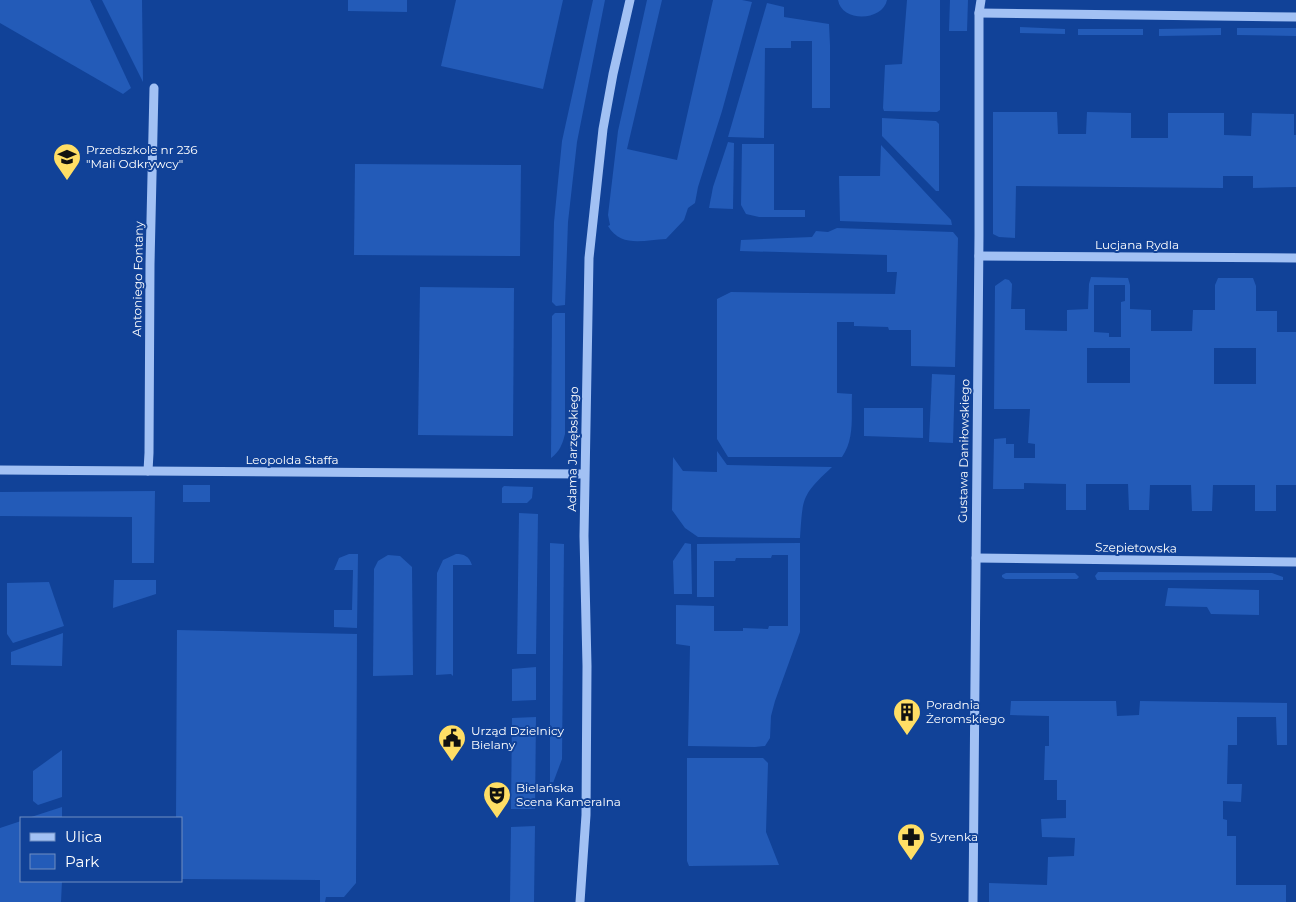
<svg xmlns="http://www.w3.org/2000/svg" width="1296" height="902" font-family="Montserrat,sans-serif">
<rect width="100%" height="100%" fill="#114298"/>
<g fill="#235bb8" fill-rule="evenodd">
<polygon points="0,0 90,0 131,88 123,94 0,23"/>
<polygon points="102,0 142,0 143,82"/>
<polygon points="348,0 407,0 407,12 348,11"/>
<polygon points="456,0 563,0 543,89 441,66"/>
<polygon points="593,0 605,0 577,142 568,222 565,305 556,306 552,302 554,222 562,141"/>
<path d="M647 0H662L627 149 677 160 713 0H742L752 2 722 111 698 187 695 203 688 208 684 220 666 239C644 240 621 248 608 226L610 225 608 215 618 131Z"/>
<path d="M838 0H887C883 21 842 23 838 0Z"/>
<polygon points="907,0 940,0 940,110 937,112 884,111 883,108 885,65 902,64"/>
<polygon points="950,0 968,0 967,31 949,31"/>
<polygon points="767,3 784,7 784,17 829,24 830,45 830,108 812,108 812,41 791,41 791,48 765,48 764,138 728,137"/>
<polygon points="1020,27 1065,29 1065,34 1020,33"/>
<polygon points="1221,28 1221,35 1159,36 1159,29"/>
<polygon points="1237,28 1296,28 1296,36 1237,35"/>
<rect x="1078" y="29" width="65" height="6"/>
<polygon points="993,112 1057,112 1058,134 1086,134 1087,112 1131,113 1131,138 1168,138 1168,113 1224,113 1224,135 1251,136 1252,113 1294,114 1294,135 1296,135 1296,187 1253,188 1253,176 1223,176 1223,188 1016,186 1015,238 999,237 993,234"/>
<polygon points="882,118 936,121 939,124 939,191 936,191 882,136"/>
<polygon points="728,142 734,143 733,209 709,208 713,187"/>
<polygon points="742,144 774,144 774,210 805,210 805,217 759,217 746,214 741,205"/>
<polygon points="881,145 951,220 952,225 840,221 839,176 880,176"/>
<polygon points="355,164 521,165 520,256 354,255"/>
<path d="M837 228 953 232 958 238 955 367 911 366V330H889L888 327 854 326V322H837V393L852 394C851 415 855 439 842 457H728L717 439V299L731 292 895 294 897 272H887V255L740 251 741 240 812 237 816 231 828 232Z"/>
<path d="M1091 277 1128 278 1130 285V309L1151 310V331H1192L1193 310H1215V285L1218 278H1253L1256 286V311H1277V332H1296V485H1276V511H1255V485H1213L1212 511H1192L1191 485H1150L1149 510H1129L1128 484H1086V510H1066V484L1024 483V489H993L994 439 1006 438V444H1014V458H1035V444L1028 443 1030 409H994L995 286 1005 279 1009 280 1012 284 1011 309H1025V330L1067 331V310L1088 309 1089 284ZM1094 285H1125V301L1121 302V337H1109V333L1094 332ZM1087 348H1130V383H1087ZM1256 348V384H1214V348Z"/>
<polygon points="420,287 514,288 513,436 418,435"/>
<path d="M555 313H565V434C562 445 560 451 551 458L552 316Z"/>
<polygon points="932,374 955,375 953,443 929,442"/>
<polygon points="864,408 923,408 923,438 864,436"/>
<path d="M717 451 727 465 832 467C801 496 803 497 800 538L698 537 685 528 672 510 673 457 683 471 717 472Z"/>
<rect x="183" y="485" width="27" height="17"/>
<polygon points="504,486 533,487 532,498 527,503 502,503 502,488"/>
<polygon points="155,491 154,563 132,563 132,517 0,516 0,492"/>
<polygon points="519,513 538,514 536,654 517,654"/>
<polygon points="550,543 564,544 562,759 553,783 550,784"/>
<polygon points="685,543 691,544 692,594 674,594 673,561"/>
<polygon points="800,543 800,632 775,701 771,716 770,738 765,746 755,747 688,746 690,646 676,644 676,605 714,606 714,631 743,631 743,628 768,629 769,626 788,626 788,555 772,555 771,558 736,558 735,561 714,561 714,597 697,597 697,544"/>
<polygon points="349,554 358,554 357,628 334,627 334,610 352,610 353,570 334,570 339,558"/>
<path d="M456 554C464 554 469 556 472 565H453V676L451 674 436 675 437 573 443 560Z"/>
<polygon points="388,555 400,556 412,567 413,675 373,676 374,569 378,561"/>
<polygon points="1098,572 1272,573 1283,577 1283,580 1097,580 1095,576"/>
<polygon points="1006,573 1075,573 1079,577 1077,579 1005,579 1002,577 1002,575"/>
<polygon points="114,580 156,580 156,594 113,608"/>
<polygon points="49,582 64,626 13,643 7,634 7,583"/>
<polygon points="1168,588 1259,590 1259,615 1211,614 1207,607 1165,606"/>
<polygon points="177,630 357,634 356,883 344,897 326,897 325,902 320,902 320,880 181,879 181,818 176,818"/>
<polygon points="63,633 62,666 11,665 11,652"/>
<polygon points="536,667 536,700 512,701 512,669"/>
<polygon points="1011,701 1116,701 1117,716 1139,715 1140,701 1287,703 1287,745 1277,745 1276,717 1237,717 1237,745 1228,745 1227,784 1242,784 1241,802 1223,801 1223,819 1227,820 1227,836 1236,836 1236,885 1286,885 1286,902 989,902 989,883 1047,885 1048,857 1074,856 1075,838 1042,837 1041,819 1066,818 1066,800 1057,800 1057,780 1044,780 1045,746 1049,746 1049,716 1010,715"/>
<polygon points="536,717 535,809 511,809 512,718"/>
<polygon points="62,750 62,797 38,805 33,801 33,771"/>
<polygon points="687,758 763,758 768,763 766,832 779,865 689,866 687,861"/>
<polygon points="62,807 62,818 28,818"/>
<polygon points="21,821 21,881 62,881 61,902 0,902 0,828"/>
<polygon points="535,826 534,902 510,902 511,827"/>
</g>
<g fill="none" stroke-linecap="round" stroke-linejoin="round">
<g stroke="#a2c1f4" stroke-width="9">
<polyline points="979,13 1296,17"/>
<polyline points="979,256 1296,258"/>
<polyline points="0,470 584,474"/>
<polyline points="148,471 149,453 150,264 154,88"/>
<polyline points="976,558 1296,562"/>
<polyline points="580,902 586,815 587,666 584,536 589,258 603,129 613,74 630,0"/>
<polyline points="973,902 979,235 979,13 981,0"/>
</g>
</g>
<defs>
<g id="school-pin" transform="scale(1.4375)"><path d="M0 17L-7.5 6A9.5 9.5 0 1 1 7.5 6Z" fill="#ffde65" stroke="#114298"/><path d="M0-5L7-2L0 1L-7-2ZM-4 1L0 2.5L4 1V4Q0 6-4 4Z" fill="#111"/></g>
<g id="building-pin" transform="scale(1.4375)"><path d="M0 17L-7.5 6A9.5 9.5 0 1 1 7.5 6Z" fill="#ffde65" stroke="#114298"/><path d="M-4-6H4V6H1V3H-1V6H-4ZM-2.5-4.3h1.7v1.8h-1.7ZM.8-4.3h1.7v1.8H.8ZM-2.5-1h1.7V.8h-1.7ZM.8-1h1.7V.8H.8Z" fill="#111"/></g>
<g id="civic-pin" transform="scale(1.4375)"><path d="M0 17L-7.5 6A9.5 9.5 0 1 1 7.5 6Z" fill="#ffde65" stroke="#114298"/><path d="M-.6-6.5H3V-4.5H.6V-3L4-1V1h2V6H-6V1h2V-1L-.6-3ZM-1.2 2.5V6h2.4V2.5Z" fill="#111"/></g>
<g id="theatre-pin" transform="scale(1.4375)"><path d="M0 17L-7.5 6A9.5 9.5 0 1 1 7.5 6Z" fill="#ffde65" stroke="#114298"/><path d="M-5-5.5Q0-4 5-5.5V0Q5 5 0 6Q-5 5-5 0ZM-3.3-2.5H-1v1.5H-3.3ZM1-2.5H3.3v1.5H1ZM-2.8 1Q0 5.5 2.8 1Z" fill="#111"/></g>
<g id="pharmacy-pin" transform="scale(1.4375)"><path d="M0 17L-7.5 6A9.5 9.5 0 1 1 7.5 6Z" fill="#ffde65" stroke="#114298"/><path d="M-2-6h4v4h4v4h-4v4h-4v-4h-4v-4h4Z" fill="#111"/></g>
</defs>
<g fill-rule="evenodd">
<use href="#school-pin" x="67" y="157"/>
<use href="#building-pin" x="907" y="712"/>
<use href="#civic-pin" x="452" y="738"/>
<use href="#theatre-pin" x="497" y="795"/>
<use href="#pharmacy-pin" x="911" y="837"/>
</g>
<g text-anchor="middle" stroke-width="4" stroke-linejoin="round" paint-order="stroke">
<g font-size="12" fill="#fff" stroke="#114298" text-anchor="start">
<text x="86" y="154">Przedszkole nr 236<tspan x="86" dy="14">"Mali Odkrywcy"</tspan></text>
<text x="926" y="709">Poradnia<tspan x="926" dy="14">Żeromskiego</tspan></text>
<text x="471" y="735">Urząd Dzielnicy<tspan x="471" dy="14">Bielany</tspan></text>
<text x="516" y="792">Bielańska<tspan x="516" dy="14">Scena Kameralna</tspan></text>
<text x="930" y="841">Syrenka</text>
</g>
<g font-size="12" fill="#fff" stroke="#114298">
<text x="1137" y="249">Lucjana Rydla</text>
<text transform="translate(138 279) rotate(-89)" y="4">Antoniego Fontany</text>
<text transform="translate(573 449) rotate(-89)" y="4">Adama Jarzębskiego</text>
<text transform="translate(964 451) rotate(-89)" y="4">Gustawa Daniłowskiego</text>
<text x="292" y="464">Leopolda Staffa</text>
<text transform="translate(1136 548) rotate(1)" y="4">Szepietowska</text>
</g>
</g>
<rect x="20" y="817" width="162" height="65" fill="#114298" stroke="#708ec1"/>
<rect x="30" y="833" width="25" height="8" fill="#a2c1f4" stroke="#708ec1"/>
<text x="65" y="842" font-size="15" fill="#ffffff">Ulica</text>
<rect x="30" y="854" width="25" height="15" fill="#235bb8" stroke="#708ec1"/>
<text x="65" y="867" font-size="15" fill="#ffffff">Park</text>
</svg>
